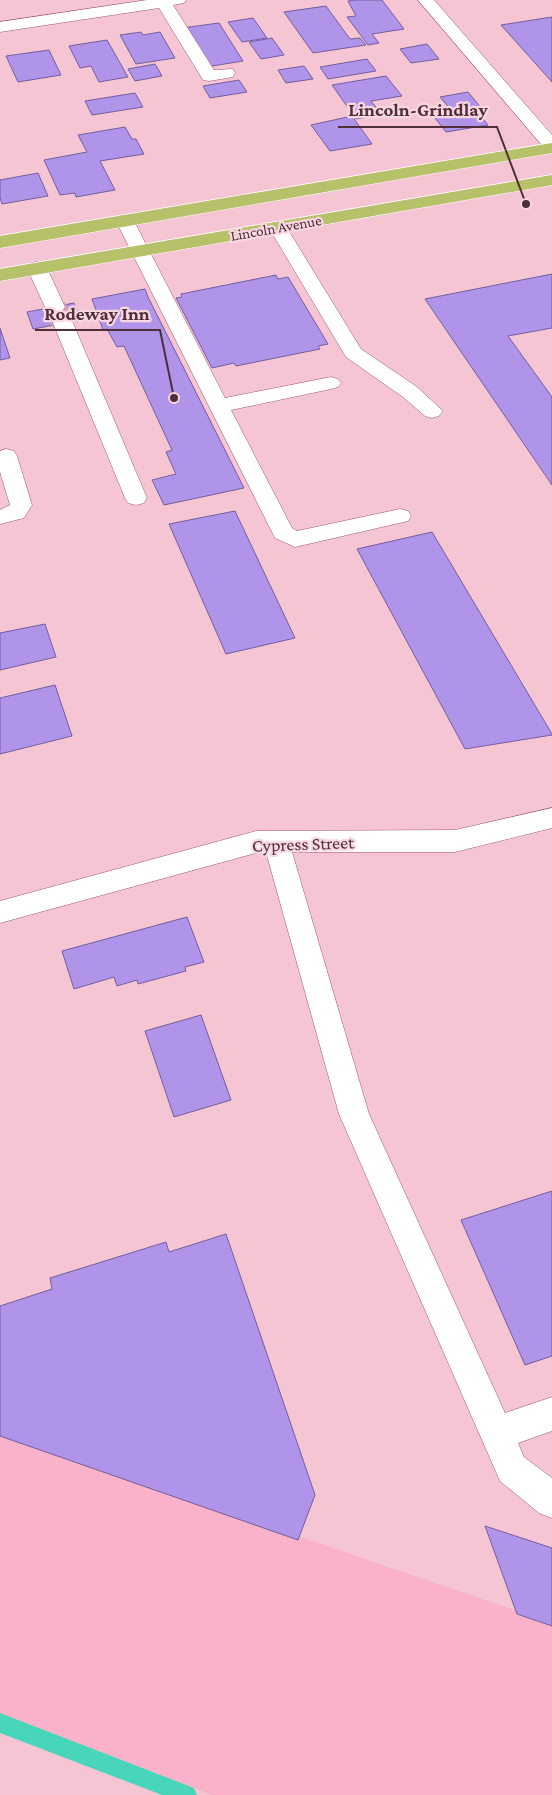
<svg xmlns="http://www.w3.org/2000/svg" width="552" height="1795" font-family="'Crimson Pro',serif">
<rect width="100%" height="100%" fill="#f6c5d4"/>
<polygon fill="#f9b2c9" points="0,1434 552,1623 552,1795 212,1795 0,1713"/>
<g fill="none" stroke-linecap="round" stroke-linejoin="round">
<polygon fill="#49d5ba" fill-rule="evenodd" points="0,1713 194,1788 197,1795 162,1795 0,1733"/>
</g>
<g fill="#af94ea" stroke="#725e9d">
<polygon points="355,0 382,0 404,29 372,34 379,43 368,45 347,17 356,16 348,1"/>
<polygon points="326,6 350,39 360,38 366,45 313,53 284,12"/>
<polygon points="552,17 552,82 501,25"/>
<polygon points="253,18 267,38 242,42 228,22"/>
<polygon points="219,23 243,61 206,67 182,28"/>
<polygon points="141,32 143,35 160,32 175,58 136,64 120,35"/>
<polygon points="272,38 284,55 261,59 249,42"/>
<polygon points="107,40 128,77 99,82 91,66 80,68 69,46"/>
<polygon points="427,44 439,59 411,63 400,49"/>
<polygon points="49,50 61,75 18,82 6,56"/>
<polygon points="367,59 376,71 328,79 320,67"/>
<polygon points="155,64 162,76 135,81 128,69"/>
<polygon points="304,66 313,79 286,83 278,70"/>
<polygon points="386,76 402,96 371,101 382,115 356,119 332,85"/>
<polygon points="239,80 247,92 210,98 203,86"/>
<polygon points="468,92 482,109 476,110 488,125 446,132 431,113 450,109 440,97"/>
<polygon points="135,93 143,107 92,115 85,101"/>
<polygon points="352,116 372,144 330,151 311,125"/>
<polygon points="125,127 132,139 136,139 144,154 100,161 115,190 76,197 75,193 60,195 44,160 87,152 78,135"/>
<polygon points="38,173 48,196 2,204 0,198 0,180"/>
<polygon points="552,274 552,328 508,336 552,397 552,485 425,299"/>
<polygon points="276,275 278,279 288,277 328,344 318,346 320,349 236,366 234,363 212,368 176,298 182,297 181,294"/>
<polygon points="145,289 148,297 244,488 164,505 152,480 176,474 166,452 172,450 124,346 117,347 107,329 103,330 92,299"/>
<polygon points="74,303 81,320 33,329 27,312"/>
<polygon points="0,328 10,358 0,360"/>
<polygon points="235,511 295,638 226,654 169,524"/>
<polygon points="432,532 552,734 552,735 465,749 357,549"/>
<polygon points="45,624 56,657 0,670 0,633"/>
<polygon points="55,685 72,736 0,754 0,698"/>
<polygon points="187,917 204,962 185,967 186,971 138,984 137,980 117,986 114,977 74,989 62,951"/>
<polygon points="201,1015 231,1100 174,1117 145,1031"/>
<polygon points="552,1191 552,1356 525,1365 461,1220"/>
<polygon points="226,1234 315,1495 298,1540 0,1436 0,1306 52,1289 50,1278 166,1242 169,1252"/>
<polygon points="485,1526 552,1548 552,1626 517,1614"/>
</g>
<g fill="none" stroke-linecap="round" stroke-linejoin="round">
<polyline stroke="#d4a7b5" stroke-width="18" stroke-dasharray="18 9" stroke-linecap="butt" points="55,307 56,309"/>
<polyline stroke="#d4a7b5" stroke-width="22" stroke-dasharray="22 11" stroke-linecap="butt" points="55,307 63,323"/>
<g stroke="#9e5670" stroke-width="1">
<g id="minor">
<polygon points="147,0 186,0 184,3 173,5 214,70 233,69 235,73 233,77 209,81 203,80 159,8 0,32 0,22"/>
<polygon points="418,0 434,0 552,135 552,151 546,150"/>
<polygon points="125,215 132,217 134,221 225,398 331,377 338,379 341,383 338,387 331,389 231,410 292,528 297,531 400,509 408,511 411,516 408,521 295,547 275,538 116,221 118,217"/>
<polygon points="278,222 285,224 287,228 361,349 417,387 443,411 439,416 432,418 425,416 403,397 346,357 269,228 271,224"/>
<polygon points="37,262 44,264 47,268 65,307 62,311 48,311 45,307 27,268 30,264"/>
<polygon points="63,317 70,319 73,323 147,498 144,503 136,505 128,503 125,498 53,323 56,319"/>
<polygon points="6,449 14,451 17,456 32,505 24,518 0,524 0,510 10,505 0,472 0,451"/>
<polygon points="552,808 552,828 455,852 292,852 369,1114 505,1413 552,1397 552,1431 518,1443 524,1457 552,1478 552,1518 539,1513 500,1481 339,1114 266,852 256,853 0,923 0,901 256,831 455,830"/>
</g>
</g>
<g stroke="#fff" stroke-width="1">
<g id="major">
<polygon points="552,143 552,153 0,248 0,236"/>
<polygon points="552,175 552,185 0,281 0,269"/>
</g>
</g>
<use href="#minor" fill="#fff" fill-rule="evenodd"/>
<use href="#major" fill="#b6c16a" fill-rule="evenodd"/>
</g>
<g text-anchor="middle" stroke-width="4.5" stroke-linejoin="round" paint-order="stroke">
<g font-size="15" fill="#4e2e39" stroke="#f9d7e1">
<text transform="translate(276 228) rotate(-10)" y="5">Lincoln Avenue</text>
</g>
<g font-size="18" fill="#4e2e39" stroke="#f9d7e1">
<text transform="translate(303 844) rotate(-2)" y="6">Cypress Street</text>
</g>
</g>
<path fill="none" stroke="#4e2e39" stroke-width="2" d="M526 204L497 127H338M174 398L160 330H35"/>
<g fill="#4e2e39" stroke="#f9d7e1" stroke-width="2">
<circle cx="526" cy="204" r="5"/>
<circle cx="174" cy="398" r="5"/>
</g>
<g font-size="19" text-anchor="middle" font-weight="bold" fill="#4e2e39" stroke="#f9d7e1" stroke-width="4.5" stroke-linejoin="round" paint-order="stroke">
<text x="418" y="116">Lincoln-Grindlay</text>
<text x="97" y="320">Rodeway Inn</text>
</g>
</svg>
